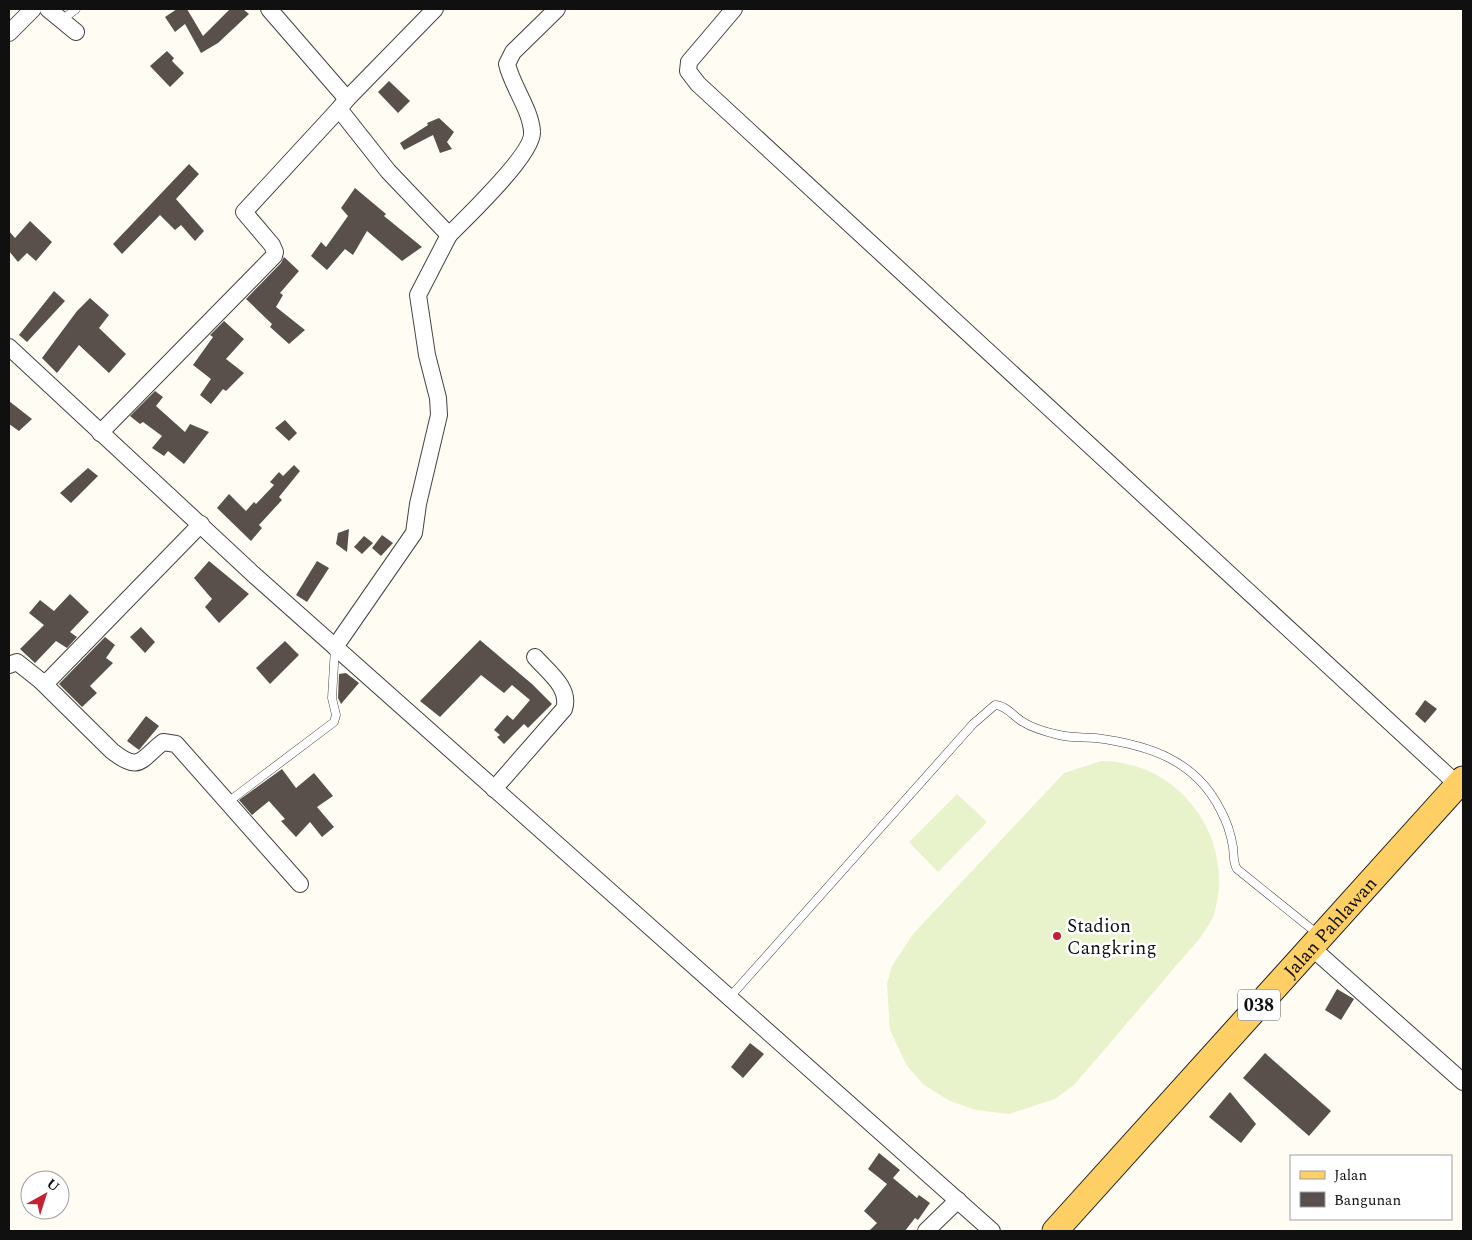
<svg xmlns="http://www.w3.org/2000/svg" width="1472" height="1240" font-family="Spectral,serif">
<rect width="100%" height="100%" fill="#fffcf3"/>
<g fill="#e8f3cc">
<path d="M1101 761C1180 761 1237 839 1214 914 1211 923 1205 930 1200 938L1074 1085 1055 1099 1009 1114 976 1110 950 1101 924 1085 907 1066 890 1030 887 984 892 966 913 934 1064 773Z"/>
<polygon points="957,794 987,822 938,872 909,842"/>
</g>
<g fill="#59504c">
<polygon points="177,9 187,9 203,36 230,9 243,9 249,14 218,43 201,53 185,24 175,32 165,17"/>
<polygon points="167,51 174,58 172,61 184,73 170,87 150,66"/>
<polygon points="389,81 410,101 398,113 378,92"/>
<polygon points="439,118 454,132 447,142 452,149 440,153 433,135 404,150 400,143 428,125 427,123"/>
<polygon points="189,164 199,174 176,199 204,231 195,241 181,225 175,230 160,215 122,254 113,244"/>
<polygon points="355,188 386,214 384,216 422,247 402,261 367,231 353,255 345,249 327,270 311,256 321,242 326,247 348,216 341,208"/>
<polygon points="30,221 52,242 36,261 27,253 18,262 9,251 9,231 15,238"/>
<polygon points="284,257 299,271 280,293 283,295 276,307 305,330 289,344 270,327 272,324 246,299 281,263"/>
<polygon points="54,291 65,301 27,342 19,335"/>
<polygon points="90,298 109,315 99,328 126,354 109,373 79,345 57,373 42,358 77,311"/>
<polygon points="224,321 244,339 226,359 244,373 226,391 223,389 211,404 200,395 211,379 193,365 213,337 210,335"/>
<polygon points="155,391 163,397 156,406 185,432 190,424 209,432 184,464 168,451 164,456 152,448 162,436 143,422 140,424 130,416"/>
<polygon points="9,401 32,419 19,431 9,424"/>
<polygon points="285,420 297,433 289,441 275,428"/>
<polygon points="294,465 300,471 279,497 282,500 259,525 262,528 251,541 217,508 229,494 246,511 254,502 256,504 274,485 270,482 279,472 283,476"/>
<polygon points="88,468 98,476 71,503 60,493"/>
<polygon points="349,529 347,552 336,544 338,533"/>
<polygon points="382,535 393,543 381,556 372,548"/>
<polygon points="364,536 373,543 362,554 354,547"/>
<polygon points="209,561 249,594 219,623 205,607 212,599 194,578"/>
<polygon points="317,561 329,568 307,602 296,595"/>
<polygon points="70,594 89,612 70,632 77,637 67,648 56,641 35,663 20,649 44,625 29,613 40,600 54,611"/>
<polygon points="141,627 155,642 145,653 130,637"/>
<polygon points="105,637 115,645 106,658 113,663 90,686 97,693 82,707 59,684"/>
<polygon points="480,640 532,684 552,704 528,728 524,724 504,744 497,737 500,735 494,730 507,715 513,720 530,700 512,685 504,693 481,675 440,717 420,701"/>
<polygon points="285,641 299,655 270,684 256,668"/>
<polygon points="346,673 359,683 341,704 338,698 339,674"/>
<polygon points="1425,700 1437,709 1425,723 1415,714"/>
<polygon points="146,716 159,726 139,750 127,741"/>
<polygon points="282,769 296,788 314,773 333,796 317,807 334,827 322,837 310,822 296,837 281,821 285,819 269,801 252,815 239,800"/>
<polygon points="1337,989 1354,999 1341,1020 1325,1010"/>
<polygon points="750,1043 764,1054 743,1078 731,1067"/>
<polygon points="1265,1053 1331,1111 1309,1136 1243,1078"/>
<polygon points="1230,1092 1256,1124 1241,1143 1209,1117"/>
<polygon points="879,1153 900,1170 893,1178 917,1198 919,1195 930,1203 918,1220 915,1218 905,1231 869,1231 877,1223 864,1211 887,1184 868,1169"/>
</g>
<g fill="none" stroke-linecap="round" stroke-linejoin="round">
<g stroke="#434343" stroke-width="9">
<g id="service">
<polyline points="62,20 76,9"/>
<polyline points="228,802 334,722 336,715 332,698 335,648"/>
<path d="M729 998 973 724 995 705C1006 705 1014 717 1023 722 1034 729 1046 732 1059 735 1071 738 1084 737 1096 738 1149 745 1196 760 1221 811 1227 822 1231 835 1233 847 1234 855 1233 863 1237 869L1319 935"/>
</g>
</g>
<g stroke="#434343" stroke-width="18">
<g id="minor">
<polyline points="48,9 76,32"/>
<polyline points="269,9 347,99 435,9"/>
<polyline points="734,9 689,62 688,71 698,84 1458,785"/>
<polyline points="9,33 33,9"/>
<path d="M449 235C466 218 534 153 532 132 531 110 512 86 507 64L513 52 557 9"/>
<polyline points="9,347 253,574 992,1231"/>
<polyline points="100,433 274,256 275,252 272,245 244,212 339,109"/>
<polyline points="335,647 414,533 418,504 439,415 438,398 427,355 418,295 449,235 388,171 339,109 347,99"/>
<polyline points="9,665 17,662 41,681 45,682 50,679 201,524"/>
<path d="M41 681 112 751C140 773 140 760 163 742L176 744 300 884"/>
<path d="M494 789 564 709C571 688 548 672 535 657"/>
<polyline points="1311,947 1463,1082"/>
<polyline points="926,1231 958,1200"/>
</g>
</g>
<g stroke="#212121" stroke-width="27">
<g id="primary">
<path id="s1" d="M1055 1231 1463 779"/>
</g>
</g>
<use href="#service" stroke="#fff" stroke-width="8"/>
<use href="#minor" stroke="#fff" stroke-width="16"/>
<use href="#primary" stroke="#fecf64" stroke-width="25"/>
</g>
<circle fill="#c72032" stroke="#fff" stroke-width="2" cx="1057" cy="936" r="5"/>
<g text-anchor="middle" stroke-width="5" stroke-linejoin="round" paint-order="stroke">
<rect fill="#fff" stroke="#585858" stroke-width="1" x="1238" y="989.5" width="42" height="31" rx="4"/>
<g font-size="18" font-weight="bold" fill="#101010">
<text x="1259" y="1011">038</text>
</g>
<g font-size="19" fill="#101010" stroke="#fff" text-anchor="start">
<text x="1067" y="932">Stadion<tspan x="1067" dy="22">Cangkring</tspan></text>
</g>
<g font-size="19" fill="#101010" stroke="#fff">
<text dy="7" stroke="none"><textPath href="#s1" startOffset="410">Jalan Pahlawan</textPath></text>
</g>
</g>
<rect width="1472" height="1240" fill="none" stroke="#101010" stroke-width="20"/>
<rect x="1290" y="1155" width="162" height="65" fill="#ffffff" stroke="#9f9f9f"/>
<rect x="1300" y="1171" width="25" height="8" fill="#fecf64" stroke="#9f9f9f"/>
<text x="1334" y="1180" font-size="15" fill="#101010">Jalan</text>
<rect x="1300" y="1192" width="25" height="15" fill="#59504c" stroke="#9f9f9f"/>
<text x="1334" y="1205" font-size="15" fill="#101010">Bangunan</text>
<g transform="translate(45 1195) rotate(39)"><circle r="24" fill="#ffffff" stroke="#9f9f9f"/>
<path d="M0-4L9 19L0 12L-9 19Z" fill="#c72032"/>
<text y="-8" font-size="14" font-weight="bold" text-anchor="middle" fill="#101010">U</text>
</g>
</svg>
